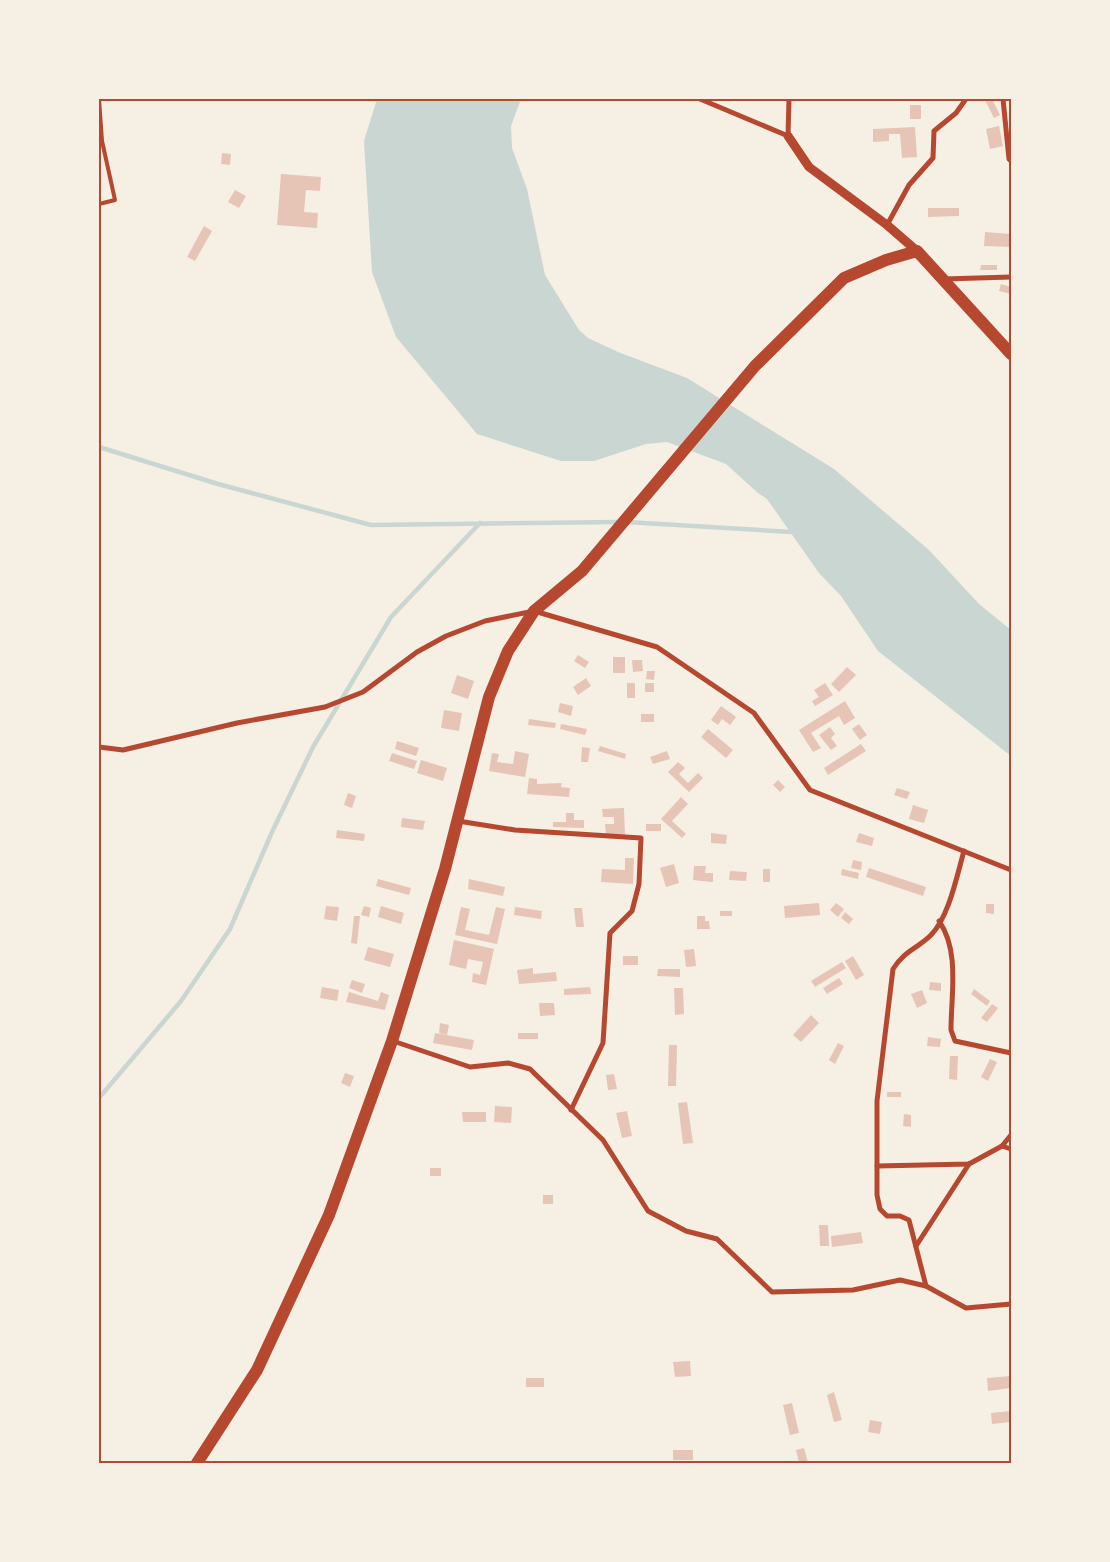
<svg xmlns="http://www.w3.org/2000/svg" width="1110" height="1562" font-family="'Alegreya Sans',sans-serif">
<rect width="100%" height="100%" fill="#f6efe4"/>
<polygon fill="#c9d6d2" points="377,99 521,99 511,126 512,148 527,189 545,275 579,330 588,338 618,352 687,378 834,469 929,550 979,604 1011,630 1011,756 878,651 841,596 819,573 767,499 758,493 726,464 667,442 646,444 594,461 561,461 477,434 396,337 372,272 364,141"/>
<g fill="none" stroke-linecap="round" stroke-linejoin="round">
<g stroke="#c9d6d2" stroke-width="4.5">
<polyline points="99,447 218,484 371,525 619,522"/>
<polyline points="627,522 791,532"/>
<polyline points="99,1098 181,1001 230,929 272,832 313,747 391,617 480,523"/>
</g>
</g>
<g fill="#e6c5b7">
<polygon points="992,99 1000,115 994,118 985,100"/>
<rect x="910" y="105" width="11" height="14"/>
<polygon points="999,126 1003,146 990,149 986,129"/>
<polygon points="915,127 917,157 902,158 900,134 889,134 889,141 873,142 873,129"/>
<polygon points="222,153 231,154 230,165 221,164"/>
<polygon points="281,174 321,177 320,191 306,190 304,212 318,213 317,228 277,225"/>
<polygon points="235,190 246,196 239,208 228,202"/>
<polygon points="928,208 959,208 959,216 928,217"/>
<polygon points="204,226 212,231 195,261 187,257"/>
<polygon points="985,232 1011,234 1011,247 984,246"/>
<polygon points="981,265 997,265 997,270 980,270"/>
<polygon points="1001,284 1011,287 1011,294 999,291"/>
<polygon points="578,655 589,662 585,668 574,661"/>
<rect x="613" y="657" width="12" height="16"/>
<polygon points="632,660 642,660 643,671 633,672"/>
<polygon points="847,667 856,675 839,692 831,684"/>
<polygon points="647,671 655,671 654,680 646,679"/>
<polygon points="457,675 474,681 468,699 451,693"/>
<polygon points="586,678 591,686 578,695 573,687"/>
<rect x="627" y="683" width="8" height="15"/>
<rect x="645" y="683" width="9" height="9"/>
<polygon points="825,683 833,695 815,706 812,701 819,697 814,690"/>
<polygon points="845,701 855,718 844,725 839,716 811,733 821,748 813,752 799,730"/>
<polygon points="560,703 573,706 571,716 558,712"/>
<polygon points="721,706 736,717 730,725 722,719 718,725 711,720"/>
<polygon points="444,710 462,713 459,731 441,728"/>
<rect x="641" y="714" width="13" height="8"/>
<polygon points="529,719 556,723 555,728 528,725"/>
<polygon points="561,724 587,729 585,735 560,729"/>
<polygon points="859,724 867,735 860,740 852,729"/>
<polygon points="830,727 835,734 831,738 837,746 831,750 819,735"/>
<polygon points="708,729 733,750 726,758 701,737"/>
<polygon points="397,741 419,748 416,756 395,749"/>
<polygon points="861,744 866,751 828,775 824,768"/>
<polygon points="600,746 626,754 625,759 598,751"/>
<polygon points="582,747 590,748 588,762 581,762"/>
<polygon points="515,751 529,754 525,777 489,771 492,753 499,754 497,762 513,764"/>
<polygon points="667,751 670,759 653,764 650,757"/>
<polygon points="392,753 417,761 414,769 389,761"/>
<polygon points="421,760 447,768 443,781 417,773"/>
<polygon points="678,762 685,768 679,774 688,783 698,773 703,778 689,792 668,772"/>
<polygon points="529,778 537,779 537,784 562,783 561,787 570,788 569,797 527,794"/>
<polygon points="778,780 785,787 780,792 773,785"/>
<polygon points="897,788 910,792 907,799 894,795"/>
<polygon points="348,793 356,796 352,808 344,805"/>
<polygon points="681,797 688,804 672,821 686,834 682,838 661,819"/>
<polygon points="913,805 928,810 924,823 909,819"/>
<polygon points="624,808 625,835 606,835 605,824 614,824 614,817 603,817 602,809"/>
<polygon points="566,813 574,813 574,820 584,820 584,828 553,827 553,822 566,822"/>
<polygon points="402,818 425,821 423,830 401,827"/>
<rect x="646" y="824" width="15" height="7"/>
<polygon points="337,830 365,834 364,841 336,838"/>
<polygon points="711,833 727,835 726,844 711,843"/>
<polygon points="859,833 874,838 872,846 856,842"/>
<polygon points="625,858 634,858 633,884 601,882 602,869 625,870"/>
<polygon points="853,860 862,862 861,870 851,868"/>
<polygon points="674,864 679,883 666,887 660,868"/>
<polygon points="694,866 706,866 705,873 713,873 713,882 693,880"/>
<polygon points="869,868 926,887 923,896 866,877"/>
<rect x="763" y="869" width="7" height="13"/>
<polygon points="842,869 859,873 858,879 841,875"/>
<polygon points="730,871 747,872 746,881 729,880"/>
<polygon points="378,879 411,888 409,895 376,886"/>
<polygon points="469,879 505,887 503,896 468,889"/>
<polygon points="819,903 820,915 785,918 784,906"/>
<polygon points="836,903 844,909 838,917 830,910"/>
<polygon points="986,904 994,904 994,914 986,913"/>
<polygon points="326,906 339,907 337,921 324,919"/>
<polygon points="364,906 371,908 369,917 361,915"/>
<polygon points="381,906 404,913 401,924 378,917"/>
<polygon points="461,907 470,909 465,930 489,935 496,907 505,909 497,944 455,935"/>
<polygon points="515,907 542,911 541,919 514,915"/>
<polygon points="574,908 582,908 584,927 576,927"/>
<rect x="720" y="911" width="12" height="5"/>
<polygon points="845,912 853,919 849,924 841,918"/>
<polygon points="354,916 360,916 357,944 351,943"/>
<polygon points="697,916 705,916 705,921 709,921 710,929 697,929"/>
<polygon points="454,940 494,949 486,985 472,982 473,973 480,975 483,962 468,959 466,969 449,965"/>
<polygon points="368,947 394,954 390,967 364,960"/>
<polygon points="694,949 696,966 686,967 684,950"/>
<rect x="623" y="956" width="15" height="9"/>
<polygon points="853,956 864,975 856,980 845,961"/>
<polygon points="842,962 846,968 815,987 811,981"/>
<polygon points="533,968 533,974 556,972 557,981 519,984 517,970"/>
<polygon points="658,969 680,969 680,977 657,976"/>
<polygon points="839,978 843,984 827,994 823,988"/>
<polygon points="352,980 365,984 362,993 349,988"/>
<polygon points="930,982 941,983 941,991 929,990"/>
<polygon points="322,987 339,990 337,1001 320,998"/>
<polygon points="590,987 591,994 564,995 564,989"/>
<polygon points="674,988 683,988 684,1014 675,1015"/>
<polygon points="974,989 990,1001 987,1006 971,994"/>
<polygon points="922,990 927,1003 917,1008 911,994"/>
<polygon points="349,992 378,1001 381,992 389,995 385,1010 346,1002"/>
<polygon points="539,1003 554,1003 555,1015 540,1016"/>
<polygon points="992,1004 998,1008 987,1022 981,1018"/>
<polygon points="811,1015 819,1023 801,1042 793,1035"/>
<polygon points="440,1023 449,1025 447,1035 439,1033"/>
<polygon points="435,1033 474,1040 472,1050 433,1043"/>
<rect x="518" y="1033" width="20" height="6"/>
<polygon points="928,1037 941,1039 940,1047 927,1046"/>
<polygon points="838,1043 844,1046 835,1064 829,1060"/>
<polygon points="669,1045 677,1045 676,1086 668,1086"/>
<polygon points="950,1056 958,1056 957,1080 949,1079"/>
<polygon points="990,1059 997,1062 988,1081 981,1077"/>
<polygon points="345,1073 354,1076 350,1087 341,1083"/>
<polygon points="614,1074 617,1089 608,1090 606,1075"/>
<rect x="887" y="1092" width="14" height="5"/>
<polygon points="687,1102 693,1143 683,1144 678,1103"/>
<polygon points="495,1106 512,1107 511,1123 494,1122"/>
<polygon points="627,1111 632,1136 622,1138 616,1113"/>
<polygon points="462,1112 486,1112 486,1122 463,1122"/>
<polygon points="904,1114 911,1115 911,1127 903,1126"/>
<rect x="430" y="1168" width="11" height="8"/>
<rect x="543" y="1195" width="10" height="9"/>
<polygon points="819,1225 828,1225 829,1246 820,1246"/>
<polygon points="861,1232 863,1243 832,1247 831,1236"/>
<polygon points="690,1361 691,1376 675,1377 673,1362"/>
<polygon points="1011,1376 1011,1388 988,1391 987,1378"/>
<rect x="526" y="1378" width="18" height="9"/>
<polygon points="834,1392 842,1420 834,1422 827,1395"/>
<polygon points="792,1403 799,1433 790,1435 783,1405"/>
<polygon points="1011,1411 1011,1422 992,1424 991,1413"/>
<polygon points="870,1420 882,1422 880,1434 868,1432"/>
<polygon points="804,1448 808,1463 799,1463 796,1450"/>
<rect x="673" y="1450" width="20" height="10"/>
</g>
<g fill="none" stroke-linecap="round" stroke-linejoin="round">
<polyline stroke="#b5482f" stroke-width="4" points="99,204 115,200 102,141 99,99"/>
<g stroke="#b5482f" stroke-width="5">
<polyline points="700,99 788,136 789,99"/>
<polyline points="1003,99 1009,159 1011,161"/>
<polyline points="887,225 909,185 933,158 934,131 956,113 966,99"/>
<polyline points="944,279 1011,277"/>
<polyline points="99,747 123,750 237,723 325,707 363,692 417,652 446,636 485,621 534,611 657,647 754,713 810,790 1011,870"/>
<polyline points="458,821 515,830 641,838 639,884 632,911 610,933 603,1043 571,1110"/>
<path d="M939 921C960 951 951 995 951 1030L955 1041 1011 1053"/>
<polyline points="393,1041 470,1067 508,1063 530,1069 603,1140 648,1211 686,1231 717,1239 772,1292 853,1290 900,1280 926,1286 966,1308 1011,1304"/>
<polyline points="1002,1146 1011,1149"/>
<polyline points="877,1166 969,1164 1002,1146 1011,1135"/>
<polyline points="916,1246 969,1164"/>
<path d="M926 1286 909 1220 900 1216H887L880 1209 877 1195V1101L893 969C905 950 917 949 931 935 949 917 957 875 964 851"/>
</g>
<polyline stroke="#b5482f" stroke-width="9" points="788,136 809,167 887,225 917,251"/>
<polyline stroke="#b5482f" stroke-width="12" points="197,1463 257,1370 329,1215 392,1041 445,869 489,697 508,651 534,611 582,571 755,366 844,278 886,260 917,251 1011,354"/>
</g>
<rect width="1110" height="1562" fill="none" stroke="#f6efe4" stroke-width="200"/>
<rect x="100" y="100" width="910" height="1362" fill="none" stroke="#b5482f" stroke-width="2"/>
</svg>
